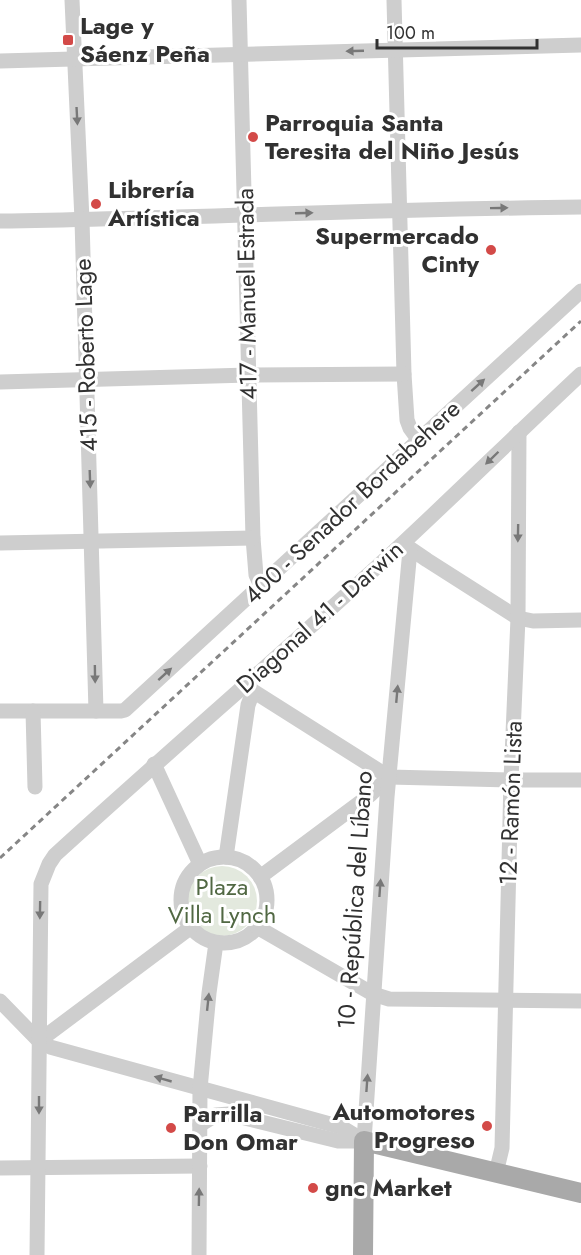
<svg xmlns="http://www.w3.org/2000/svg" width="581" height="1255" font-family="Jost,sans-serif">
<rect width="100%" height="100%" fill="#fff"/>
<circle fill="#e3e9de" cx="222" cy="901" r="35"/>
<g fill="none" stroke-linecap="round" stroke-linejoin="round">
<g stroke="#cecece" stroke-width="15">
<polyline points="72,0 82,220 96,711"/>
<polyline points="239,0 253,538 256,575 261,586"/>
<polyline points="394,0 404,374 407,420 410,428 418,439"/>
<polyline points="0,61 581,45"/>
<path d="M0 221C194 218 387 209 581 207"/>
<polyline points="0,382 249,375 404,374"/>
<polyline points="0,543 253,538"/>
<polyline points="405,545 427,560 518,618 533,621 581,620"/>
<polyline points="245,686 389,777 511,780 581,780"/>
<polyline points="0,711 121,711 125,710 581,291"/>
<polyline points="33,711 35,787"/>
<polyline points="154,764 200,864"/>
<circle cx="224" cy="900" r="43"/>
<polyline points="226,857 248,705 253,692"/>
<polyline points="260,877 370,795 389,777"/>
<polyline points="257,927 373,994 389,999 581,1001"/>
<polyline points="0,1001 39,1041 50,1047 341,1127 364,1141"/>
<polyline points="39,1041 190,928"/>
<polyline points="200,1125 216,1115 229,1114 338,1141 364,1141"/>
<polyline points="364,1141 387,797 410,550"/>
<polyline points="0,1168 200,1166"/>
<polyline points="496,1173 502,1148 511,780 518,618 519,432"/>
<path d="M37 1255 41 884 49 864 55 855C170 750 288 649 403 543 463 487 521 430 581 374"/>
<polyline points="199,1255 200,1089 209,993 216,943"/>
</g>
<polyline stroke="#a9a9a9" stroke-width="20" points="363,1255 364,1141 581,1193"/>
<polyline stroke="#868686" stroke-width="3" stroke-dasharray="6 4.5" stroke-linecap="butt" points="0,858 581,321"/>
</g>
<defs><path id="oneway-solid" d="M-6-.8H1V-3.2L6.5 0L1 3.2V.8H-6Z" transform="scale(1.5)"/></defs>
<g fill="#787878">
<use href="#oneway-solid" transform="translate(355 51) rotate(178)"/>
<use href="#oneway-solid" transform="translate(77 116) rotate(87)"/>
<use href="#oneway-solid" transform="translate(499 208) rotate(-1)"/>
<use href="#oneway-solid" transform="translate(304 213) rotate(-2)"/>
<use href="#oneway-solid" transform="translate(478 385) rotate(-42)"/>
<use href="#oneway-solid" transform="translate(492 458) rotate(136)"/>
<use href="#oneway-solid" transform="translate(90 479) rotate(88)"/>
<use href="#oneway-solid" transform="translate(518 533) rotate(91)"/>
<use href="#oneway-solid" transform="translate(95 674) rotate(89)"/>
<use href="#oneway-solid" transform="translate(165 674) rotate(-42)"/>
<use href="#oneway-solid" transform="translate(397 694) rotate(-85)"/>
<use href="#oneway-solid" transform="translate(380 888) rotate(-86)"/>
<use href="#oneway-solid" transform="translate(40 910) rotate(91)"/>
<use href="#oneway-solid" transform="translate(208 1002) rotate(-84)"/>
<use href="#oneway-solid" transform="translate(163 1079) rotate(-164)"/>
<use href="#oneway-solid" transform="translate(367 1083) rotate(-86)"/>
<use href="#oneway-solid" transform="translate(39 1105) rotate(90)"/>
<use href="#oneway-solid" transform="translate(199 1197) rotate(-89)"/>
</g>
<g fill="#d34a48" stroke="#fff" stroke-width="2">
<rect x="62" y="34" width="12" height="12" rx="3"/>
<circle cx="253" cy="137" r="6"/>
<circle cx="96" cy="204" r="6"/>
<circle cx="491" cy="250" r="6"/>
<circle cx="487" cy="1126" r="6"/>
<circle cx="171" cy="1128" r="6"/>
<circle cx="313" cy="1188" r="6"/>
</g>
<g text-anchor="middle" stroke-width="6" stroke-linejoin="round" paint-order="stroke">
<g font-size="24" font-weight="bold" fill="#313131" stroke="#fff" text-anchor="start">
<text x="80" y="34">Lage y<tspan x="80" dy="28">Sáenz Peña</tspan></text>
<text x="265" y="131">Parroquia Santa<tspan x="265" dy="28">Teresita del Niño Jesús</tspan></text>
<text x="108" y="198">Librería<tspan x="108" dy="28">Artística</tspan></text>
<text x="479" y="244" text-anchor="end">Supermercado<tspan x="479" dy="28">Cinty</tspan></text>
<text x="475" y="1120" text-anchor="end">Automotores<tspan x="475" dy="28">Progreso</tspan></text>
<text x="183" y="1122">Parrilla<tspan x="183" dy="28">Don Omar</tspan></text>
<text x="325" y="1196">gnc Market</text>
</g>
<g font-size="24" fill="#313131" stroke="#fff">
<text transform="translate(247 294) rotate(-91)" y="8">417 - Manuel Estrada</text>
<text transform="translate(86 355) rotate(-92)" y="8">415 - Roberto Lage</text>
<text transform="translate(352 502) rotate(-43)" y="8">400 - Senador Bordabehere</text>
<text transform="translate(320 617) rotate(-42)" y="8">Diagonal 41 - Darwin</text>
<text transform="translate(511 803) rotate(-88)" y="8">12 - Ramón Lista</text>
<text transform="translate(355 900) rotate(-86)" y="8">10 - República del Líbano</text>
</g>
<g font-size="24" fill="#516843" stroke="#fff">
<text x="222" y="895">Plaza<tspan x="222" dy="28">Villa Lynch</tspan></text>
</g>
</g>
<path d="M377 39v9h160v-9" fill="none" stroke="#313131" stroke-width="3"/>
<text x="386" y="39" font-size="18" fill="#313131" stroke="#ffffff" stroke-width="4.5" paint-order="stroke">100 m</text>
</svg>
